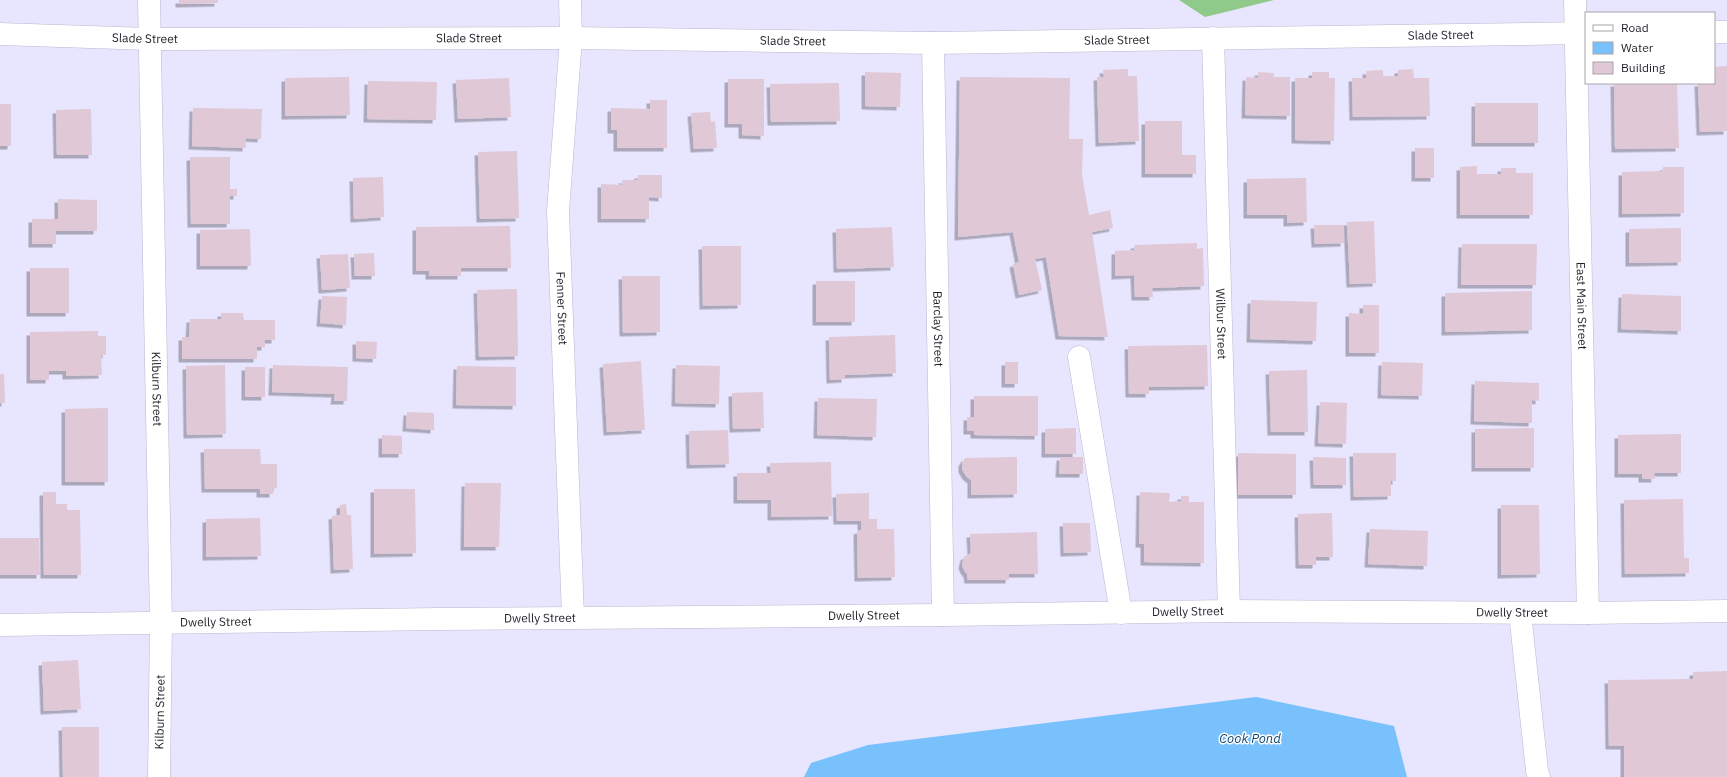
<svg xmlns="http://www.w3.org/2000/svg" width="1727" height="777" font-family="'IBM Plex Sans',sans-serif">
<defs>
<filter id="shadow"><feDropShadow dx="-3.5" dy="3.5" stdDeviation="0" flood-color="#0004"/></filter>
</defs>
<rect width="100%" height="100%" fill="#e8e5fe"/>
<polygon fill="#90ca8b" points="1179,0 1274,0 1205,17"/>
<polygon fill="#79c1fd" points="1256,697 1394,726 1407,777 804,777 811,763 868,745"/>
<g fill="#e0c8d6" filter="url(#shadow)">
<polygon points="179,0 218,0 218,3 179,4"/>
<polygon points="1727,66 1727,131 1700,132 1698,83 1714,83 1714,67"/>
<polygon points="1128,69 1128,76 1137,76 1139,141 1099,143 1097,77 1104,77 1103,70"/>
<polygon points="1413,69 1414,78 1429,78 1430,116 1353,117 1352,78 1366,78 1366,71 1383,70 1383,76 1398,76 1398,70"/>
<polygon points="865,72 901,73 900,107 865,106"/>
<polygon points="1258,72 1274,73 1274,77 1290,77 1290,116 1245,115 1246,77 1258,78"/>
<polygon points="1312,72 1329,72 1329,78 1335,78 1334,141 1295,140 1295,78 1312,78"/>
<polygon points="349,77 350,115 285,116 285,78"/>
<polygon points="960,77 1070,78 1069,139 1083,139 1082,175 1089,215 1110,210 1113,228 1092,232 1108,337 1059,336 1046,257 1035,259 1042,290 1019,295 1013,264 1019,262 1013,232 958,237"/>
<polygon points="509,78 511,117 458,119 456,80"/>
<polygon points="728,79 764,79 764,136 742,135 742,124 728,124"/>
<polygon points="368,81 437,82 436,120 367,119"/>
<polygon points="839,83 840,121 771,122 770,84"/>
<polygon points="1614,83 1677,83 1679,148 1615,149"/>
<polygon points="650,100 667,100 667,148 617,148 617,130 611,130 611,108 650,109"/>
<rect x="1475" y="103" width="63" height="40"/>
<rect x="0" y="104" width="11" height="42"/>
<polygon points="193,108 262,109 261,139 246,138 246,148 192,146"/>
<polygon points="91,109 92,155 57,155 56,110"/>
<polygon points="710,112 711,122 715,121 717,148 694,149 691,113"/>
<polygon points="1145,121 1182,121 1182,155 1196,155 1196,174 1145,174"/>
<rect x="1415" y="148" width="19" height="30"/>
<polygon points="517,151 519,218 480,219 478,152"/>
<polygon points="190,157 230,157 230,189 237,189 237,196 230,196 230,224 191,224"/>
<polygon points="1477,166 1477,174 1501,174 1501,168 1516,168 1516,173 1533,173 1533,215 1460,215 1460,167"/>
<polygon points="1663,167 1684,167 1684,213 1622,214 1622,172 1663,171"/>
<polygon points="638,175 662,175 662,198 649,197 649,219 601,219 601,184 623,185 622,180 637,180"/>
<polygon points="383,177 384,217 354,219 353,178"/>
<polygon points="1306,178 1307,222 1287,223 1287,215 1247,215 1247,179"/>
<polygon points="58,199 97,200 97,231 56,231 56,244 32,244 32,219 58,219"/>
<polygon points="1374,221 1376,283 1350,284 1347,222"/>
<polygon points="1314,225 1344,225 1344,243 1315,244"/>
<polygon points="510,226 511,268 461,268 461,276 429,276 429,271 416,271 416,227"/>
<polygon points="892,227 894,267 837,269 836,229"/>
<polygon points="1681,228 1681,262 1629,263 1629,229"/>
<polygon points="250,229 251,266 200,266 200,230"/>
<polygon points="1197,243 1197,249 1203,248 1204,286 1152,288 1153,297 1135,297 1134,275 1115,276 1115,251 1135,250 1134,245"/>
<polygon points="1462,244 1537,244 1536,285 1461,285"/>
<polygon points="702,246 741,246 741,305 703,306"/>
<polygon points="374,253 375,276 355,276 354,254"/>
<polygon points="348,254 350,288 322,290 320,255"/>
<rect x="30" y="268" width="39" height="45"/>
<polygon points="622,276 660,276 660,332 623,333"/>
<rect x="816" y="281" width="39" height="41"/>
<polygon points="517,289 518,356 479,357 477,290"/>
<polygon points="1532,291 1532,330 1445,332 1445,293"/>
<polygon points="1622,294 1681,296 1681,331 1621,329"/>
<polygon points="322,296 347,297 346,325 320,323"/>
<polygon points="1251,300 1317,302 1316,341 1250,339"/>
<polygon points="1363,305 1379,305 1379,353 1349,353 1349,313 1363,314"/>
<polygon points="221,313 243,313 244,320 275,320 275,340 265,340 265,347 257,347 257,359 182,359 182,337 189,337 190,319 221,319"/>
<polygon points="98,331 98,336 106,336 106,355 101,355 102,375 66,376 66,371 49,371 49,380 30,380 30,332"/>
<polygon points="895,335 896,373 845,375 845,379 830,380 829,337"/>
<polygon points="356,341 377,342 376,359 356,358"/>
<polygon points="1207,345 1208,386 1149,387 1149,394 1129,394 1128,346"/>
<polygon points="641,361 645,430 607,432 603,364"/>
<rect x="1005" y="362" width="13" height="22"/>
<polygon points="1382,362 1423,363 1422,396 1381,395"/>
<polygon points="225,365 226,434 187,435 186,366"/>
<polygon points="273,365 348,367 347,401 334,401 335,394 272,392"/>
<polygon points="676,365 720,366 719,404 675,403"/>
<polygon points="457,366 516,367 516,406 456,405"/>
<rect x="245" y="367" width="20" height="30"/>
<polygon points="1307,370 1308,432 1271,432 1269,371"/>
<polygon points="0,374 4,374 5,403 0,403"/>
<polygon points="1475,381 1539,383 1539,401 1532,400 1532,423 1474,421"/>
<polygon points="763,392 764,428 733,429 732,393"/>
<polygon points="974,396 1038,396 1038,436 974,435 974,431 967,431 967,417 974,417"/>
<polygon points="818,398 877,399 876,437 817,435"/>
<polygon points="1320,402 1347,403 1346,444 1318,443"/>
<polygon points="108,408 108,482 65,482 65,409"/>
<polygon points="407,412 434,413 434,430 406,428"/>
<polygon points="1076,428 1076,454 1045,454 1045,429"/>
<polygon points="1534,428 1534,468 1475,468 1475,429"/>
<polygon points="728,430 729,464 690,465 689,431"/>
<polygon points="1681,434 1681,473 1654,473 1655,479 1642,479 1642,474 1618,474 1618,435"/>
<polygon points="382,435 402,436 402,454 382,454"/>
<polygon points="204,449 260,449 261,464 277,464 277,488 273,488 273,494 260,494 260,489 205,489"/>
<polygon points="1238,453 1296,454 1296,495 1238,495"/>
<polygon points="1353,453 1396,453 1396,481 1391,481 1391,496 1354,497"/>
<polygon points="1017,457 1017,494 971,495 971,480 966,476 962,469 962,463 965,458"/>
<polygon points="1060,457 1083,457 1083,474 1059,474"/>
<polygon points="1313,457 1346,458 1346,485 1314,485"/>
<polygon points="831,462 832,516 771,517 771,500 737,500 737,473 771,473 770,463"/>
<polygon points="465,483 501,483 499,547 464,547"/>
<polygon points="374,489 415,489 416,553 374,554"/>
<polygon points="43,492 56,492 56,504 67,504 67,510 80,510 81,575 44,575"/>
<polygon points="1140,492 1170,493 1169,502 1181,501 1181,496 1189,496 1189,502 1204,502 1204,563 1144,562 1144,544 1139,544"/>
<polygon points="869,493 869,519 877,519 877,529 894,529 895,577 858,578 857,531 861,530 861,521 837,521 836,494"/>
<polygon points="1683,499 1684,558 1689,558 1689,573 1625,574 1624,500"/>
<polygon points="346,504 347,515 351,515 353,569 334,570 332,516 340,515 340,505"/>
<polygon points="1501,505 1539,505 1540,574 1501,575"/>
<polygon points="1332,513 1333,557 1316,557 1316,565 1299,565 1298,514"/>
<polygon points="260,518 261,556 206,557 206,519"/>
<polygon points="1063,523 1090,523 1091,552 1064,553"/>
<polygon points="1370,529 1428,531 1427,566 1368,564"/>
<polygon points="1037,532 1038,574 1009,574 1009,580 968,580 967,574 964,570 962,565 964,557 971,553 970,534"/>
<polygon points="0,538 39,538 40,575 0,575"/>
<polygon points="78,660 81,709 44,711 42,662"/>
<polygon points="1727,671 1727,777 1624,777 1624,746 1609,746 1608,680 1693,679 1693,672"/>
<polygon points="62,727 99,727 99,777 63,777"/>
</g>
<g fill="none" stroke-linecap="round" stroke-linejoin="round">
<g stroke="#bab7cf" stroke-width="23">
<g id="minor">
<path id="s1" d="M149 0 161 622 159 777"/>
<path id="s2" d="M570 0 571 38 558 211 573 617"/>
<path id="s3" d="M1575 0 1588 613"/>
<polyline points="1714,32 1727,32"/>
<path id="s4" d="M0 34 149 39 571 38 933 43 1586 33"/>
<path id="s5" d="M1213 38 1229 611"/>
<path id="s6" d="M933 43 943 615"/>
<polyline points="1079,357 1121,613"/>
<polyline points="1520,613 1537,771 1539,777"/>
</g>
</g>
<g stroke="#bab7cf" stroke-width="23">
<g id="major">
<path id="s7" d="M0 625 438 619 943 615 1229 611 1588 613 1727 611"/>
</g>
</g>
<use href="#minor" stroke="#fff" stroke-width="22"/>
<use href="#major" stroke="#fff" stroke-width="22"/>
</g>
<g text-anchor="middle" stroke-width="3" stroke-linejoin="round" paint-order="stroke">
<g font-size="12" fill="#201f28" stroke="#fff">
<text dy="4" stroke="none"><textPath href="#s4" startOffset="1441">Slade Street</textPath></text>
<text dy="4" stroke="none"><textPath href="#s4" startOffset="145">Slade Street</textPath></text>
<text dy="4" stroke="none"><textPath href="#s4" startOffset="469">Slade Street</textPath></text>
<text dy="4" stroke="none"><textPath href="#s4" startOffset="1117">Slade Street</textPath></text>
<text dy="4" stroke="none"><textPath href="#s4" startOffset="793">Slade Street</textPath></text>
<text dy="4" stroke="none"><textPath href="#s3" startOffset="306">East Main Street</textPath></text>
<text dy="4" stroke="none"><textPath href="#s2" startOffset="309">Fenner Street</textPath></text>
<text dy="4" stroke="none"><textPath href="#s5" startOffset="286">Wilbur Street</textPath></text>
<text dy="4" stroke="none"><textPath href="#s6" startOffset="286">Barclay Street</textPath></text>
<text dy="4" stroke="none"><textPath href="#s1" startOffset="389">Kilburn Street</textPath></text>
<text dy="4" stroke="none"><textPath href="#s7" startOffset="1188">Dwelly Street</textPath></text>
<text dy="4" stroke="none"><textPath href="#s7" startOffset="1512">Dwelly Street</textPath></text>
<text dy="4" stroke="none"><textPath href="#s7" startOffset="864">Dwelly Street</textPath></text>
<text dy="4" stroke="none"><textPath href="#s7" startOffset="540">Dwelly Street</textPath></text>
<text dy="4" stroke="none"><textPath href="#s7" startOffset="216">Dwelly Street</textPath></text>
<text transform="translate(160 712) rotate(-89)" y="4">Kilburn Street</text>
</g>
<g font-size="13" font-style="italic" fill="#13486f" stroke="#fff">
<text x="1250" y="743">Cook Pond</text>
</g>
</g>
<rect x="1585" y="12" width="130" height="72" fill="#ffffff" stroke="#a6a5a9"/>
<rect x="1593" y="25" width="20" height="6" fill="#ffffff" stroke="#a6a5a9"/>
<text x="1621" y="32" font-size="12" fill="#201f28">Road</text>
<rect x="1593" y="42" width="20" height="12" fill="#79c1fd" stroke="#a6a5a9"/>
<text x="1621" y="52" font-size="12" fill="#201f28">Water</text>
<rect x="1593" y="62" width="20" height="12" fill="#e0c8d6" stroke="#a6a5a9"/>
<text x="1621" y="72" font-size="12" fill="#201f28">Building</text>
</svg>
